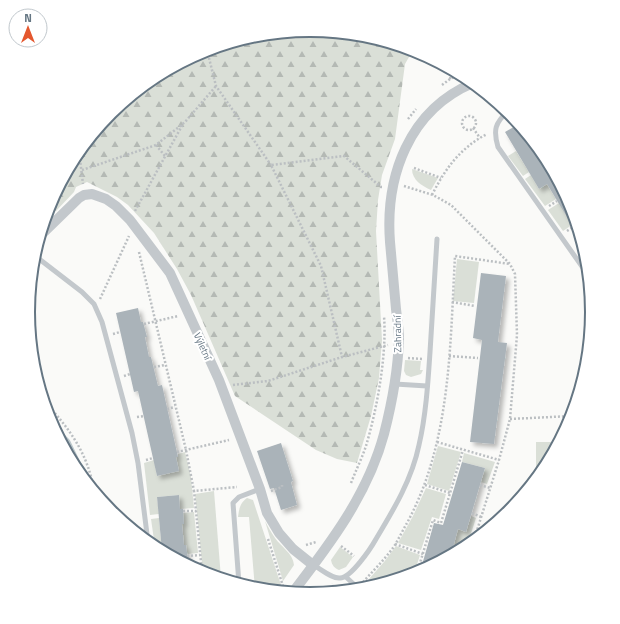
<svg xmlns="http://www.w3.org/2000/svg" width="620" height="624" font-family="'Titillium Web',sans-serif">
<defs>
<pattern id="forest-firs" width="22" height="20" patternUnits="userSpaceOnUse"><rect width="22" height="20" fill="#dadfd7"/><path d="M5 1l3.5 6h-7zM16 11l3.5 6h-7z" fill="#b4b9b4"/></pattern>
<filter id="shadow"><feDropShadow dx="3.5" dy="3.5" stdDeviation="2" flood-color="#0004"/></filter>
</defs>
<rect width="100%" height="100%" fill="#fafaf8"/>
<g fill="#dadfd7">
<polygon points="516,151 529,172 523,176 508,156"/>
<path d="M412 169 438 178 431 190C422 186 412 180 412 169Z"/>
<polygon points="531,175 539,189 547,184 556,199 545,206 525,179"/>
<polygon points="559,203 572,225 563,231 548,210"/>
<polygon points="457,259 479,262 474,303 453,301"/>
<polygon points="405,360 421,361 420,370 423,370 421,374 411,377 406,375 404,371"/>
<polygon points="536,442 559,442 544,469 536,480"/>
<polygon points="438,446 461,452 449,491 427,484"/>
<polygon points="185,452 191,477 194,508 180,509 179,495 157,497 159,514 150,515 144,463 154,460 157,476 179,471 176,457 178,457 178,454"/>
<polygon points="464,453 495,462 487,484 481,482 485,468 462,462"/>
<polygon points="426,488 446,494 439,519 432,517 421,550 398,543 413,516"/>
<polygon points="214,491 221,578 203,573 195,494"/>
<path d="M247 498 253 500 281 585 276 591 255 589 249 517H238C239 509 240 503 247 498Z"/>
<polygon points="194,512 198,553 187,554 186,545 184,545 182,524 184,524 183,513"/>
<polygon points="471,516 476,518 467,546 465,547 454,544 458,529 466,532"/>
<polygon points="159,518 162,551 155,547 151,519"/>
<path d="M265 521C268 527 271 532 275 538 281 547 293 553 294 565L283 581Z"/>
<polygon points="396,546 420,555 414,574 365,589 362,587 384,562"/>
<path d="M340 547 353 557 346 567 339 570C334 568 332 565 331 560Z"/>
</g>
<polygon fill="url(#forest-firs)" points="310,30 365,35 413,50 405,64 395,139 382,175 378,200 376,231 382,340 379,378 371,416 357,463 337,459 316,450 235,396 191,295 177,269 154,233 128,205 117,197 87,182 76,187 74,192 56,211 47,212 50,204 76,155 111,112 154,77 202,51 255,35"/>
<g fill="none" stroke-linecap="round" stroke-linejoin="round">
<polyline stroke="#bbc7cb" stroke-width="14" points="60,440 64,444 77,471"/>
</g>
<g fill="#aab3b9" filter="url(#shadow)">
<polygon points="519,124 545,156 571,204 577,225 573,227 547,184 539,189 505,132"/>
<polygon points="481,273 506,276 498,342 507,343 494,444 470,442 482,340 473,338"/>
<polygon points="138,308 141,322 143,322 147,337 145,337 149,357 151,357 158,386 162,385 178,457 176,457 179,471 157,476 138,391 134,392 116,313"/>
<polygon points="281,443 293,481 291,482 297,505 281,510 274,488 270,489 257,451"/>
<polygon points="462,462 485,468 466,532 458,529 451,555 420,572 434,523 443,525"/>
<polygon points="179,495 180,509 183,509 184,524 182,524 184,545 186,545 188,560 180,561 162,551 157,497"/>
</g>
<g fill="none" stroke-linecap="round" stroke-linejoin="round">
<g stroke="#bbbfc2" stroke-width="2.5" stroke-dasharray="2 2" stroke-linecap="butt">
<polyline points="207,50 216,86 271,165"/>
<polyline points="450,79 452,70"/>
<polyline points="442,85 450,79 460,74"/>
<circle cx="469" cy="123" r="7"/>
<polyline points="408,119 416,109"/>
<polyline points="473,128 480,138"/>
<polyline points="156,145 165,156"/>
<polyline points="79,151 83,184"/>
<polyline points="414,168 441,178"/>
<polyline points="82,170 156,145 185,122 216,86"/>
<polyline points="404,186 433,195 451,205 510,264 515,274 517,335 510,419 499,460 474,540"/>
<polyline points="382,187 381,187 344,156 271,165 321,266 342,357 388,345"/>
<path d="M432 195C445 169 460 148 487 134"/>
<polyline points="549,206 557,201"/>
<polyline points="135,211 183,124"/>
<polyline points="567,231 573,227"/>
<polyline points="139,252 186,450 194,491"/>
<polyline points="100,299 129,236"/>
<polyline points="452,302 475,306"/>
<polyline points="144,324 178,316"/>
<polyline points="113,334 120,332"/>
<polyline points="449,356 478,358"/>
<polyline points="408,358 423,359"/>
<polyline points="154,367 165,365"/>
<polyline points="124,376 130,374"/>
<polyline points="233,385 268,381 342,357"/>
<path d="M44 401C69 428 88 453 94 491"/>
<polyline points="167,409 175,407"/>
<polyline points="137,417 144,416"/>
<polyline points="510,419 572,416"/>
<polyline points="437,442 499,460"/>
<polyline points="177,452 229,440"/>
<polyline points="146,460 153,458"/>
<path d="M351 483C356 470 362 458 366 446 377 409 387 355 384 316"/>
<polyline points="425,485 450,493"/>
<polyline points="480,485 490,488"/>
<polyline points="271,491 282,487 282,485"/>
<polyline points="183,511 196,511"/>
<polyline points="472,513 481,517"/>
<polyline points="268,539 283,586"/>
<polyline points="395,544 423,554"/>
<polyline points="306,545 316,542"/>
<polyline points="341,546 354,556"/>
<polyline points="453,546 462,549"/>
<polyline points="187,556 200,555"/>
<polyline points="202,572 194,491 237,487"/>
<polyline points="417,573 433,520 441,523 463,450"/>
<path d="M363 582C374 570 386 558 395 545 399 538 403 530 407 523 451 442 450 346 455 256L510 264"/>
<polyline points="332,592 333,584"/>
</g>
<g stroke="#c3c8cc" stroke-width="5">
<path d="M508 111C495 123 493 130 498 147L588 275"/>
<polyline points="34,255 82,292 94,304 102,322 132,433 138,463 148,542"/>
<polyline points="590,337 591,302"/>
<polyline points="395,384 427,386"/>
<path d="M313 565C321 569 332 579 340 578 351 578 371 548 376 539 394 509 412 479 419 445 426 415 428 382 430 352 432 314 435 277 437 239"/>
<polyline points="346,577 359,589"/>
<polyline points="239,584 233,503 239,497 260,489"/>
</g>
<g stroke="#c3c8cc" stroke-width="10">
<polyline points="39,237 79,198 84,195 92,194 106,199 116,206 130,220 170,273 219,380 260,489 267,513 279,533 293,549 313,565"/>
<path d="M293 592C330 544 368 494 384 434 392 403 398 370 399 339 399 329 397 318 396 309 394 286 392 264 390 242 385 176 409 110 473 83"/>
</g>
</g>
<g text-anchor="middle" stroke-width="4" stroke-linejoin="round" paint-order="stroke">
<g font-size="10" fill="#657683" stroke="#fff">
<text transform="translate(397 334) rotate(-91)" y="4">Zahradní</text>
<text transform="translate(203 346) rotate(66)" y="4">Výletní</text>
</g>
</g>
<path d="M0 0H620V624H0ZM35 312a275 275 0 1 1 550 0a275 275 0 1 1-550 0Z" fill="#fff" fill-rule="evenodd"/>
<path fill="none" stroke="#657683" stroke-width="2" d="M35 312a275 275 0 1 1 550 0a275 275 0 1 1-550 0Z"/>
<g transform="translate(28 28)"><circle r="19" fill="#ffffff" stroke="#c1c8cd"/>
<path d="M0-3L7 15L0 10L-7 15Z" fill="#e4572e"/>
<text y="-6" font-size="11" font-weight="bold" text-anchor="middle" fill="#657683">N</text>
</g>
</svg>
